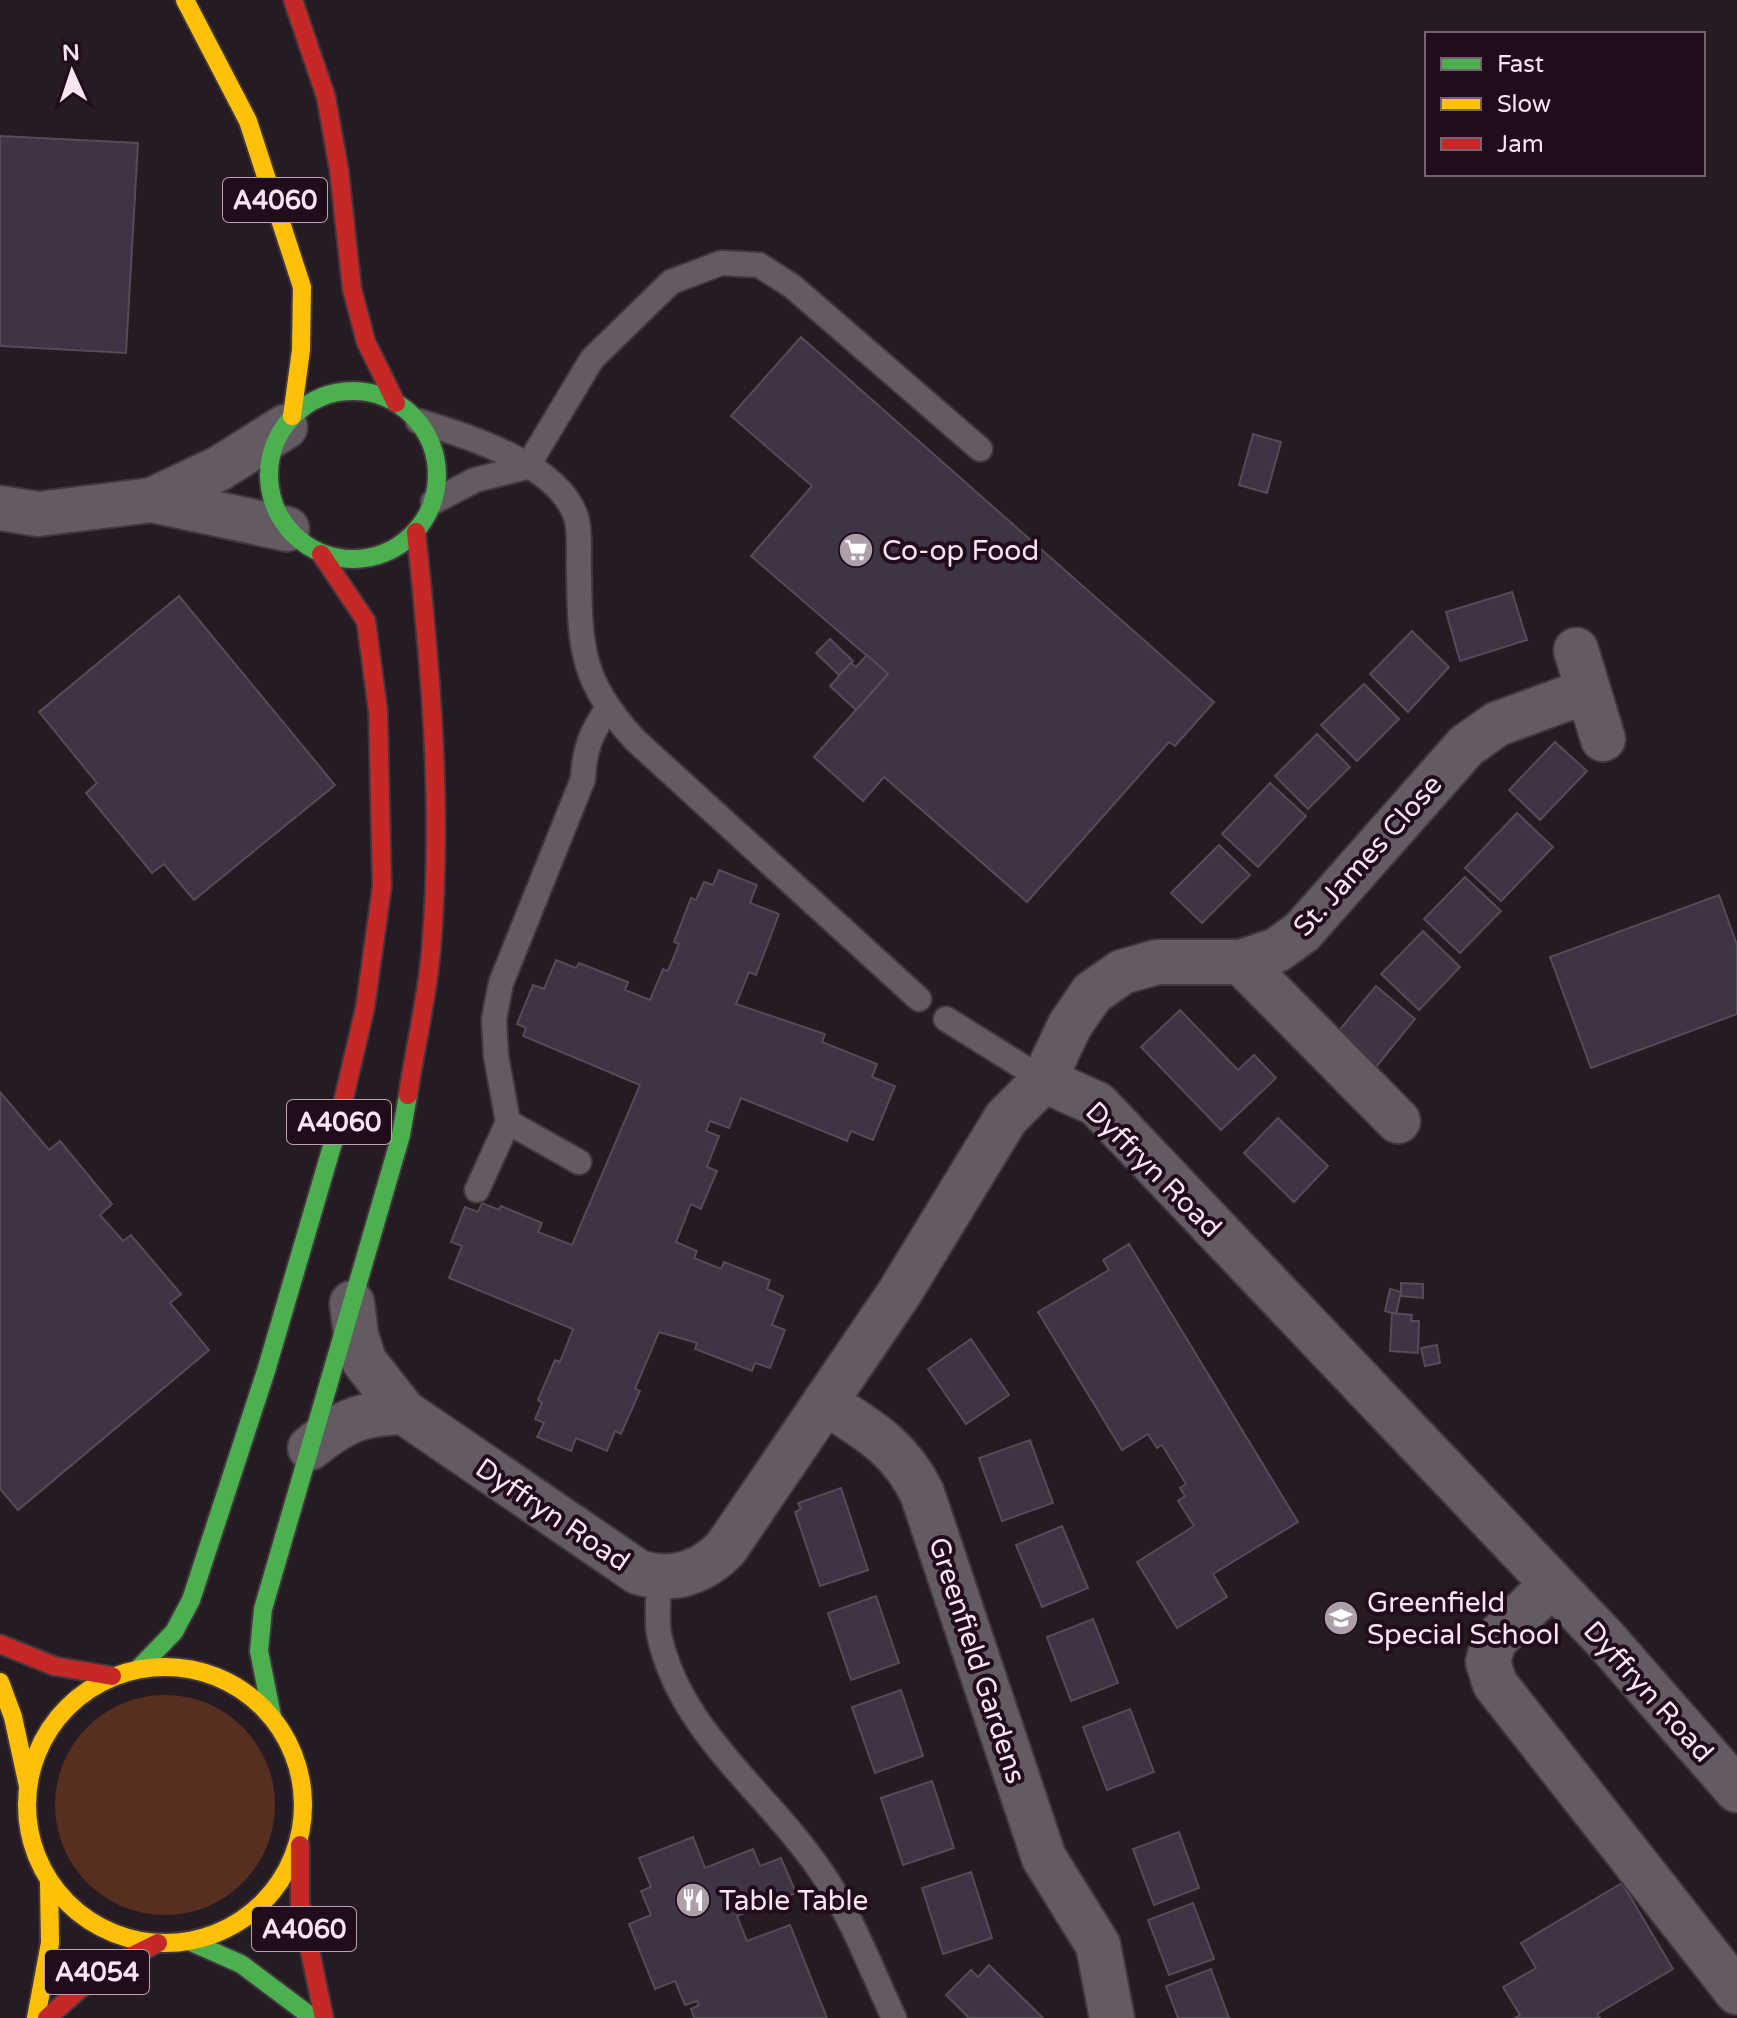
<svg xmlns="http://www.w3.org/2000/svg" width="1737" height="2018" font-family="'Varela Round',sans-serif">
<rect width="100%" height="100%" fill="#261a23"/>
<circle fill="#562f20" cx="165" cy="1805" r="110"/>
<g fill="#3f3445" stroke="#544c56" stroke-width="2">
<polygon points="0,136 138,143 126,353 0,346"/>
<polygon points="801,337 1214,702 1175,746 1169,742 1027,902 884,777 863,801 814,757 888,674 751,556 812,486 731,416"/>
<polygon points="1253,434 1281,442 1267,493 1239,485"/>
<polygon points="1512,592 1527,640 1460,661 1446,612"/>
<polygon points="179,596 335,785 194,900 164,864 152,873 86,793 97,783 39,712"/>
<polygon points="1412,631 1449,667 1408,712 1370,674"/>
<polygon points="830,639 853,661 839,675 816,653"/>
<polygon points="867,655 888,674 856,710 830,686 851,663 856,667"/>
<polygon points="1364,684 1399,719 1357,761 1321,725"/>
<polygon points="1317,734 1350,767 1308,809 1275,776"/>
<polygon points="1555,742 1587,771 1540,820 1509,790"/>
<polygon points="1270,783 1306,816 1258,867 1222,834"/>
<polygon points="1517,813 1553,847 1501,901 1465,868"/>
<polygon points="1219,845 1250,875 1202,923 1171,893"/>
<polygon points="719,870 757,885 750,903 779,914 756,975 749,972 736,1004 825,1034 822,1042 877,1064 872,1077 895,1086 873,1140 851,1131 847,1141 741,1098 729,1128 710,1121 706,1131 719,1136 707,1167 717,1171 701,1209 691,1204 676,1242 697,1251 694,1258 721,1269 724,1262 770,1280 767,1289 783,1296 772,1325 785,1330 770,1368 755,1363 752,1371 695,1349 697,1343 659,1332 635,1389 640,1391 621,1434 615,1431 607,1451 576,1438 571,1451 537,1437 544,1423 535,1419 542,1403 538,1400 555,1360 560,1362 573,1329 449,1278 462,1246 451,1242 465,1207 478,1212 482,1203 499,1210 501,1206 542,1223 538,1232 572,1245 640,1085 523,1036 526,1028 517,1024 533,985 544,989 556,960 576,968 579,963 628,982 625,990 650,1000 663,969 668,971 679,944 674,942 691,898 696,900 704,882 713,885"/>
<polygon points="1465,877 1501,911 1460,953 1424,919"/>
<polygon points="1719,895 1737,945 1737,1014 1591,1068 1550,957"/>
<polygon points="1423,931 1460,967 1419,1010 1381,974"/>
<polygon points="1376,986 1415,1019 1376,1067 1336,1034"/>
<polygon points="1180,1010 1238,1070 1254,1055 1276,1078 1221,1130 1141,1047"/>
<polygon points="0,1092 49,1150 60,1141 112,1204 100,1215 123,1241 131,1235 181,1294 170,1303 209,1350 18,1510 0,1489"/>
<polygon points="1278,1118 1328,1166 1294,1202 1244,1153"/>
<polygon points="1129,1244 1298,1522 1213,1574 1227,1597 1177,1628 1137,1562 1194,1526 1178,1501 1185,1496 1180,1488 1186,1484 1162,1445 1157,1448 1148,1434 1122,1450 1038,1312 1109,1270 1103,1260"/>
<polygon points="1401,1283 1423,1284 1423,1298 1401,1296"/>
<polygon points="1390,1289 1401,1292 1396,1314 1385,1311"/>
<polygon points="1392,1313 1412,1315 1411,1321 1419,1321 1418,1353 1390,1351"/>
<polygon points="971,1339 1009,1395 966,1424 928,1369"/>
<polygon points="1437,1345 1440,1363 1425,1366 1421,1348"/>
<polygon points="1030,1440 1053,1503 1002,1521 979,1458"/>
<polygon points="841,1488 868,1570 820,1586 795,1512 801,1509 798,1503"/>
<polygon points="1062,1526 1088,1588 1042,1607 1016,1545"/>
<polygon points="876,1596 899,1663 851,1680 828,1613"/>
<polygon points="1093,1619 1118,1683 1071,1701 1047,1637"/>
<polygon points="901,1690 923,1756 875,1773 852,1707"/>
<polygon points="1130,1709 1154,1772 1107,1790 1083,1727"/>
<polygon points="932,1781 954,1848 903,1865 881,1798"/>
<polygon points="1179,1832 1199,1888 1154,1905 1133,1849"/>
<polygon points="693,1837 705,1868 753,1849 760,1866 781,1858 796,1893 737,1916 747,1941 790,1925 827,2018 694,2018 691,2009 699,2005 697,2001 685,2005 675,1981 655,1989 629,1924 651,1915 641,1891 651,1887 639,1858"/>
<polygon points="971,1872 992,1938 943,1954 922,1888"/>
<polygon points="1622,1883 1673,1969 1597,2014 1600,2018 1515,2018 1520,2015 1503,1987 1536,1968 1521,1943"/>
<polygon points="1193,1903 1214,1959 1169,1975 1148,1920"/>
<polygon points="989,1965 1043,2018 969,2018 946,1995 971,1970 978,1977"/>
<polygon points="1211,1969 1229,2018 1178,2018 1166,1986"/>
</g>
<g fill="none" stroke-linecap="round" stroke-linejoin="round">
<g stroke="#40373d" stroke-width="28">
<g id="lane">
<path d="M418 421C465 435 559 464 576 517 581 533 578 555 579 572 580 649 581 681 635 740L919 999"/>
<polyline points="433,502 475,480 527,467 592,359 671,282 721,263 759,265 792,286 980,449"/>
<polyline points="946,1019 1044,1080"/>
<polyline points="508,1122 579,1162"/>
<path d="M477 1190 508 1122 496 1056 494 1019 501 983 583 779C584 750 591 733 607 709"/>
<path d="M659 1579C659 1596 656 1617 659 1634 679 1731 767 1792 820 1870 851 1914 871 1969 894 2018"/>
</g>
</g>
<g stroke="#40373d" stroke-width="48">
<g id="street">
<polyline points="152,500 220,468 285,427"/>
<polyline points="0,508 38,514 152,500 287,529"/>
<polyline points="1576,650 1603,739"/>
<polyline points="1241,962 1398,1121"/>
<polyline points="1044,1080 1097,1104 1605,1639 1737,1790"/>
<path d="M352 1303 356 1335 364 1361 404 1412 638 1572C672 1583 702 1573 726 1548L900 1292 1006 1118 1044 1080 1070 1025 1092 993 1122 972 1157 962H1241L1277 950 1302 932 1466 746 1497 724 1587 691"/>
<path d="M825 1402C868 1430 899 1446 922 1493L1044 1858 1098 1945 1112 2018"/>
<path d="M310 1448C343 1421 361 1413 404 1412"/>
<polyline points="1552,1584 1494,1641 1488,1662 1495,1684 1737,1992"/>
</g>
</g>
<g stroke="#40373d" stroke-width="22">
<g id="fast">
<circle cx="353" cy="475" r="84"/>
<polyline points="140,1667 174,1632 191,1600 266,1371 335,1136"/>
<polyline points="272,1716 259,1651 263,1609 401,1135 408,1095"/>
<polyline points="189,1941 241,1964 313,2018"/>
</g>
</g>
<g stroke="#40373d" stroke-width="22">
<g id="slow">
<polyline points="185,0 248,121 302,287 301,350 292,416"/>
<circle cx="165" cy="1805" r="138"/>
<polyline points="0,1682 13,1717 28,1786"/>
<polyline points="36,2018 50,1943 49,1881"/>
</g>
</g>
<g stroke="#40373d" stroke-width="22">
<g id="jam">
<polyline points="293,0 326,97 339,170 352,289 366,342 396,403"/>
<polyline points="321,554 366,621 378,711 382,887 365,1008 335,1136"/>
<path d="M408 1095C415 1047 427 999 431 951 443 810 431 672 416 532"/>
<polyline points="0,1644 54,1666 112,1676"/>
<polyline points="300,1845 300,1903 324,2018"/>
<polyline points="47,2018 98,1973 158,1943"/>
</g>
</g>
<use href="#lane" stroke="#645b62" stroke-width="24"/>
<use href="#street" stroke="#645b62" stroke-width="44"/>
<use href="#fast" stroke="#4caf50" stroke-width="18"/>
<use href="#slow" stroke="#ffc107" stroke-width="18"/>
<use href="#jam" stroke="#c62828" stroke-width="18"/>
</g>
<defs>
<g id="supermarket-disc" transform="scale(1.8)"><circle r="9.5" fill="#ad9fa9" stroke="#210c1c"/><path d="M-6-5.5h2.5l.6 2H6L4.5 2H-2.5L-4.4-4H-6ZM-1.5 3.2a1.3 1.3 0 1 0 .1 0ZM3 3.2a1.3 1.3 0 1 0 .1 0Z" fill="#fff"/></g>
<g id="school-disc" transform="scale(1.8)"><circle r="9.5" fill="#ad9fa9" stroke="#210c1c"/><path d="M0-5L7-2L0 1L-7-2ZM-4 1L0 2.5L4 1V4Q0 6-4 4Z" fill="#fff"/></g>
<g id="restaurant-disc" transform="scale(1.8)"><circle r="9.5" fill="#ad9fa9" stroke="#210c1c"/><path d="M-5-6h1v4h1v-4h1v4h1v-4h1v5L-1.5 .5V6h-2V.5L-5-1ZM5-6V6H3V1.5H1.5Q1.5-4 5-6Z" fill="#fff"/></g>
</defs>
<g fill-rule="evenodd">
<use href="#supermarket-disc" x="856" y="550"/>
<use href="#school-disc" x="1341" y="1618"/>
<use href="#restaurant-disc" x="693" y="1900"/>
</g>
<g text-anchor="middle" stroke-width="8" stroke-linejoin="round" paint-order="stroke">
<g fill="#210c1c" stroke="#b6a5b1" stroke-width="2">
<rect x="223" y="178" width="104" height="44" rx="6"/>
<rect x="287" y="1100" width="104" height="44" rx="6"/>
<rect x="252" y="1907" width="104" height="44" rx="6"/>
<rect x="45" y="1950" width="104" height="44" rx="6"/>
</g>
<g font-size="26" font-weight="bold" fill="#f6e6f1">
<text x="275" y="209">A4060</text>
<text x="339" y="1131">A4060</text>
<text x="304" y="1938">A4060</text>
<text x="97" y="1981">A4054</text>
</g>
<g font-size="28" fill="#f6e6f1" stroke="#210c1c" text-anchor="start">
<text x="882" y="560">Co-op Food</text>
<text x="1367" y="1612">Greenfield<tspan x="1367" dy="32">Special School</tspan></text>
<text x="719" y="1910">Table Table</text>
</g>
<g font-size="28" fill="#f6e6f1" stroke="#210c1c">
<text transform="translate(1367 855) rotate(-48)" y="10">St. James Close</text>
<text transform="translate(1154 1169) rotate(45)" y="10">Dyffryn Road</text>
<text transform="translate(553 1514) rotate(34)" y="10">Dyffryn Road</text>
<text transform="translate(978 1660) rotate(72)" y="10">Greenfield Gardens</text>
<text transform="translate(1649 1691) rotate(48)" y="10">Dyffryn Road</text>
</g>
</g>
<rect x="1425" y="32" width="280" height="144" fill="#210c1c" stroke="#766371" stroke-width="2"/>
<rect x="1441" y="58" width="40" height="12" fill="#4caf50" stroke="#766371" stroke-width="2"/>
<text x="1497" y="72" font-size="24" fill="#f6e6f1">Fast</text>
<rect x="1441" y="98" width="40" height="12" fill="#ffc107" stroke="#766371" stroke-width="2"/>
<text x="1497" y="112" font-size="24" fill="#f6e6f1">Slow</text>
<rect x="1441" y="138" width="40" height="12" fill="#c62828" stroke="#766371" stroke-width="2"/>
<text x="1497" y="152" font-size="24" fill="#f6e6f1">Jam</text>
<g transform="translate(72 72) rotate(357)" stroke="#210c1c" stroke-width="6" paint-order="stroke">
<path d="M0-6L14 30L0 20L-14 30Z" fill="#f6e6f1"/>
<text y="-12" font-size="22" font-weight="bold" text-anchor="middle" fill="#f6e6f1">N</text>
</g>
</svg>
